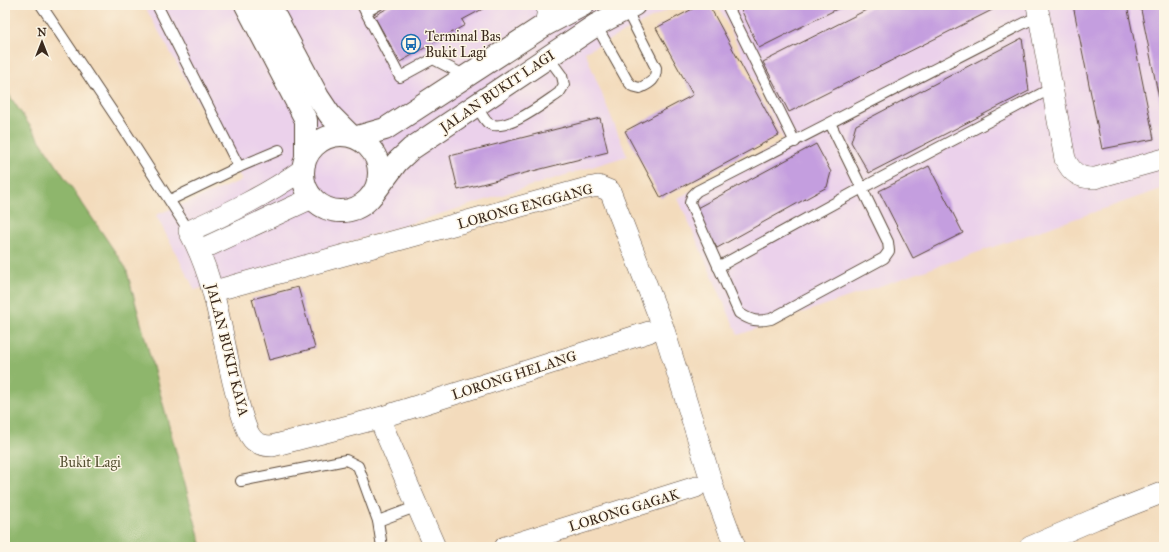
<svg xmlns="http://www.w3.org/2000/svg" width="1169" height="552" font-family="'IM FELL Great Primer',serif">
<rect width="100%" height="100%" fill="#fcf5e5"/>
<filter id="ink" filterUnits="userSpaceOnUse"><feTurbulence type="fractalNoise" baseFrequency=".025" numOctaves="2"/><feDisplacementMap in="SourceGraphic" scale="8" xChannelSelector="R" yChannelSelector="G"/><feConvolveMatrix kernelMatrix="1 2 1 2 8 2 1 2 1" color-interpolation-filters="sRGB"/></filter>
<filter id="wash" filterUnits="userSpaceOnUse"><feTurbulence type="fractalNoise" baseFrequency=".012" numOctaves="4" result="noise"/><feDisplacementMap in="SourceGraphic" scale="16" xChannelSelector="R" yChannelSelector="G"/><feGaussianBlur stdDeviation="0.9" result="paint"/><feColorMatrix in="noise" values="0 0 0 0 0 0 0 0 0 0 0 0 0 0 0 0 0 1.4 0 .05"/><feComposite in="paint" operator="in"/></filter>
<g filter="url(#wash)">
<rect width="100%" height="100%" fill="#f3dbbc"/>
<g fill="#ebd1eb">
<polygon points="144,5 677,5 585,52 627,156 195,290 156,215 242,180"/>
<polygon points="718,5 1164,5 1164,188 738,335 678,198 784,141"/>
</g>
<polygon fill="#8eb66c" stroke="#647045" points="5,89 126,268 202,547 5,547"/>
<g id="blocks">
<g fill="#c49edf">
<polygon points="393,5 490,5 462,20 465,25 400,62 374,16"/>
<polygon points="700,5 709,5 779,135 661,198 625,131 693,95 656,28"/>
<polygon points="739,5 845,5 759,48"/>
<polygon points="876,5 997,5 996,8 789,112 763,62"/>
<polygon points="1073,5 1127,5 1154,139 1102,149"/>
<polygon points="1140,5 1164,5 1164,118 1163,118"/>
<polygon points="1022,38 1029,91 869,173 851,142 856,125"/>
<polygon points="600,118 608,152 458,190 450,156"/>
<polygon points="816,144 831,172 827,187 717,248 695,209"/>
<polygon points="929,166 963,233 913,258 879,191"/>
<polygon points="298,287 315,348 269,360 252,299"/>
</g>
</g>
</g>
<g filter="url(#ink)">
<use href="#blocks" fill-opacity="0" stroke="#574536" stroke-width="1"/>
<g fill="none" stroke-linecap="round" stroke-linejoin="round">
<g stroke="#574536" stroke-width="12">
<g id="service">
<polyline points="41,5 118,120 189,231"/>
<polyline points="157,5 239,167"/>
<polyline points="362,5 400,77 433,59 466,76"/>
<polyline points="727,5 795,142"/>
<polyline points="366,12 378,5"/>
<path d="M596 25 627 80 632 86 640 88C650 83 656 81 656 68L626 9"/>
<path d="M476 105C480 110 483 119 488 123 505 134 544 103 559 93L564 85 562 76 548 57"/>
<path d="M830 123 888 242 889 251 884 258 771 319C757 322 751 321 739 313L690 203 692 196 697 191 1040 15"/>
<polyline points="170,200 239,167 279,150"/>
<polyline points="718,267 862,188 1052,88"/>
<polyline points="241,481 346,460 358,466 378,521 382,547"/>
<polyline points="378,521 418,506"/>
</g>
</g>
<g stroke="#574536" stroke-width="22">
<g id="minor">
<path d="M1037 5 1065 159C1071 172 1079 179 1095 178L1164 159"/>
<polyline points="545,25 549,5"/>
<path d="M302 170C266 195 229 213 189 231 215 278 221 331 233 382 236 394 244 428 251 437 255 444 265 446 272 446L379 418 649 332"/>
<polyline points="200,250 312,198"/>
<polyline points="214,291 583,189 598,186 610,191 663,327 715,493 735,547"/>
<polyline points="379,418 435,547"/>
<polyline points="505,547 696,487"/>
<polyline points="1030,547 1095,519 1164,492"/>
</g>
</g>
<g stroke="#574536" stroke-width="24">
<g id="tertiary">
<polyline points="246,5 306,120 306,156"/>
<polyline points="269,5 318,97 330,115 350,135"/>
<circle cx="341" cy="173" r="38"/>
<polyline points="357,137 385,129 545,25 583,5"/>
<polyline points="374,193 397,162 411,149 596,25 634,5"/>
</g>
</g>
<use href="#service" stroke="#fff" stroke-width="10"/>
<use href="#minor" stroke="#fff" stroke-width="21"/>
<use href="#tertiary" stroke="#fff" stroke-width="22"/>
</g>
</g>
<defs>
<g id="bus-ring" transform="scale(1)"><circle r="9.5" fill="#fcf5e5" stroke="#1f6fb2" stroke-width="1.5"/><path d="M-5-6H5V4H4V6H2V4H-2V6H-4V4H-5ZM-3.5-4V0h7V-4ZM-3.5 1.2v1.5H-2V1.2ZM2 1.2v1.5H3.5V1.2Z" fill="#1f6fb2"/></g>
</defs>
<g fill-rule="evenodd">
<use href="#bus-ring" x="411" y="44"/>
</g>
<g text-anchor="middle" stroke-width="3" stroke-linejoin="round" paint-order="stroke">
<g font-size="14" fill="#3b2a1e" stroke="#fcf5e5" text-anchor="start">
<text x="425" y="41">Terminal Bas<tspan x="425" dy="16">Bukit Lagi</tspan></text>
</g>
<g font-size="14" fill="#3b2a1e" stroke="#fcf5e5">
<text transform="translate(497 91) rotate(-34)" y="5">JALAN BUKIT LAGI</text>
<text transform="translate(525 206) rotate(-15)" y="5">LORONG ENGGANG</text>
<text transform="translate(228 350) rotate(76)" y="5">JALAN BUKIT KAYA</text>
<text transform="translate(514 375) rotate(-18)" y="5">LORONG HELANG</text>
<text transform="translate(624 510) rotate(-17)" y="5">LORONG GAGAK</text>
</g>
<g font-size="14" fill="#595436" stroke="#fcf5e5">
<text x="90" y="467">Bukit Lagi</text>
</g>
</g>
<rect width="1169" height="552" fill="none" stroke="#fcf5e5" stroke-width="20"/>
<g transform="translate(42 42)" stroke="#fcf5e5" stroke-width="3" paint-order="stroke">
<path d="M0-3L7 15L0 10L-7 15Z" fill="#3b2a1e"/>
<text y="-6" font-size="11" font-weight="bold" text-anchor="middle" fill="#3b2a1e">N</text>
</g>
</svg>
